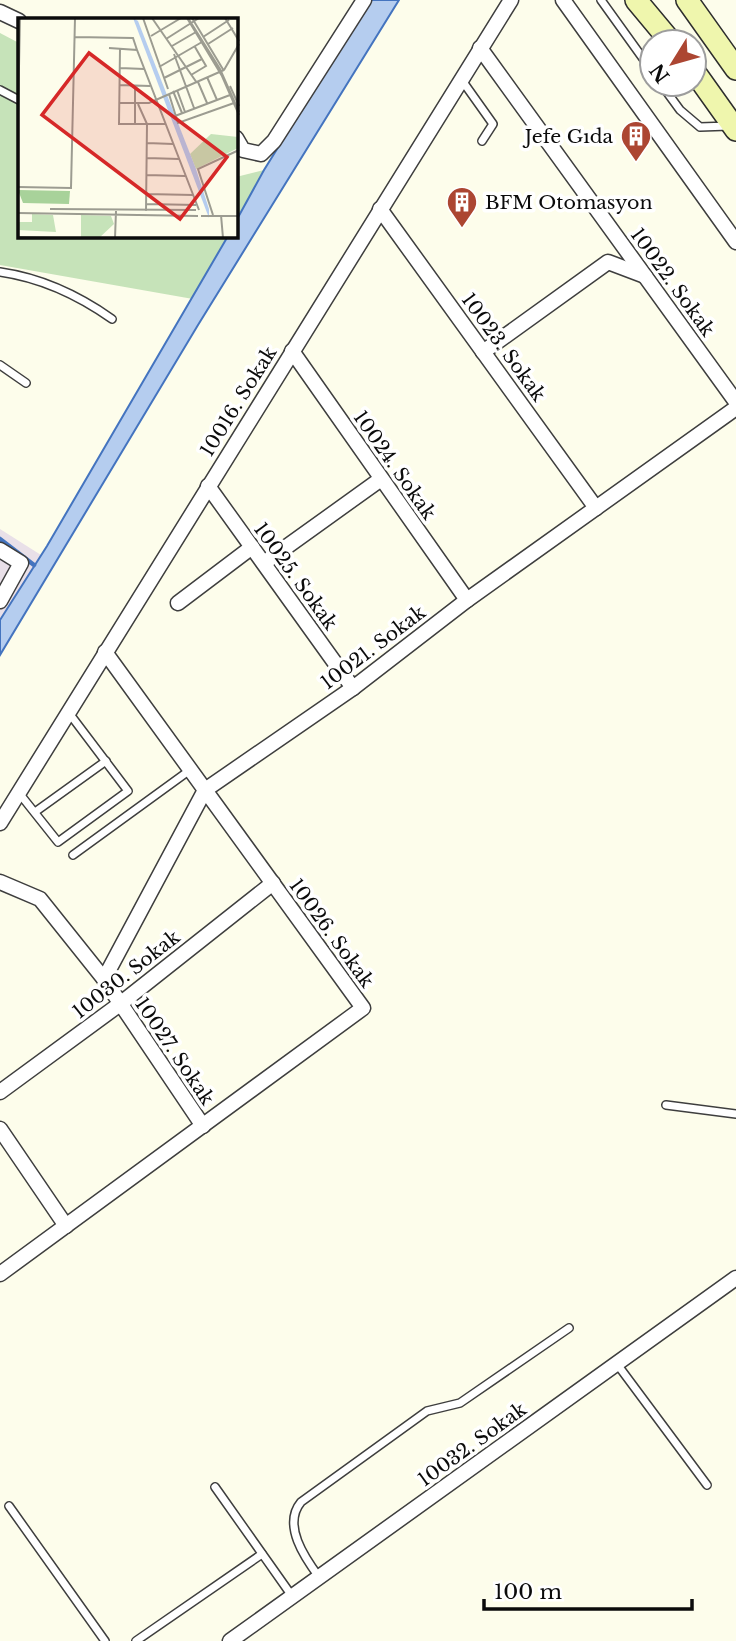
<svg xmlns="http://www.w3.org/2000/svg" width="736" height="1641" font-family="'Libre Baskerville',serif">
<rect width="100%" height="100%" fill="#fdfdeb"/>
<polygon fill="#e9e0e8" points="0,529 41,555 0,621"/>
<g fill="#c6e3b9">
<polygon points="0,33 19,43 19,236 228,236 193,299 0,265"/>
<polygon points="264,170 236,221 236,177"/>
</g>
<polygon fill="#b5cdef" stroke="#4474bf" stroke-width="2" points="370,0 399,0 198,325 0,655 0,620 47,546 228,236 236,236 236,221 264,170"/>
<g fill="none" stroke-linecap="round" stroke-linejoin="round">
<polyline stroke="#4474bf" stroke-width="4.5" points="0,539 34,565"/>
<g stroke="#3e3e3e" stroke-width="10">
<g id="lane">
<polyline points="601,0 652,71"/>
<polyline points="461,79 493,124 482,141"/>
<polyline points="661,84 680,110 700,127 729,126"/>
<polyline points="0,90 19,100"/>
<path d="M0 272C42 278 78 295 112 319"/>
<polyline points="0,365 26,383"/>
<polyline points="19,793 58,842 128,791 69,713"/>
<polyline points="35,812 106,761"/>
<polyline points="73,855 190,770"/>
<polyline points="666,1105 736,1114"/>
<polyline points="617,1364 707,1485"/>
<polyline points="215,1487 292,1596"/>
<polyline points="9,1506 105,1641"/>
<path d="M319 1577C305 1558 282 1525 301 1502L427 1411 460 1403 569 1328"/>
<polyline points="136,1641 262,1554"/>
</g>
</g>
<g stroke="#3e3e3e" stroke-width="17">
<g id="street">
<polyline points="563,0 736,242"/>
<polyline points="0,12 19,21"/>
<polyline points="480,48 736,402"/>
<polyline points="236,138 243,150 261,154 274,141 364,0"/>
<polyline points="380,209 596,508"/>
<polyline points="292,351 467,600"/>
<polyline points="483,352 608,262 645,276"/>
<polyline points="208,486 353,688"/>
<polyline points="0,550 21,563 0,601"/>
<polyline points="264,563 381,479"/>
<polyline points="178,603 252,547"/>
<polyline points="0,823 511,0"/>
<polyline points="0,882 40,899 104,979 203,1126"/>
<polyline points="104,979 205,790 353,688 467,600 736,408"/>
<polyline points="0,1092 120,1004 273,883"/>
<polyline points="0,1129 66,1226"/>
<polyline points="0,1274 363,1008 105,652"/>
<polyline points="230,1641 736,1278"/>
</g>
</g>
<g stroke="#2d2d2d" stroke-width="24">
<g id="secondary">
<polyline points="636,0 671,42"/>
<polyline points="687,0 736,69"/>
<polyline points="694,71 736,130"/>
</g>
</g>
<use href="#lane" stroke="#fff" stroke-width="7"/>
<use href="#street" stroke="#fff" stroke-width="14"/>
<use href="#secondary" stroke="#eff6ad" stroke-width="21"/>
</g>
<defs>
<g id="building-pin" transform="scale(1.575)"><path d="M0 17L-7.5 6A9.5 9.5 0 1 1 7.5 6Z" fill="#ac4632" stroke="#fff"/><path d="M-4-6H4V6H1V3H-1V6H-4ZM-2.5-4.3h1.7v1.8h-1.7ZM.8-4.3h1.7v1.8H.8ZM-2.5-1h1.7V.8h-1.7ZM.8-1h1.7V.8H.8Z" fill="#fff"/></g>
</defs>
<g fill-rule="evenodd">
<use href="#building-pin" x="636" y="136"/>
<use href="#building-pin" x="462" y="202"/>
</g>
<g text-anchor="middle" stroke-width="7" stroke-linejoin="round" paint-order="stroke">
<g font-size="19" fill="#0b0b0b" stroke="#fff" text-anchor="end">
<text x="613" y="143">Jefe Gıda</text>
<text x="485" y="209" text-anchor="start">BFM Otomasyon</text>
</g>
<g font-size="19" fill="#0b0b0b" stroke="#fff">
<text transform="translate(673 282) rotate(54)" y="7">10022. Sokak</text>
<text transform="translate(504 347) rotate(54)" y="7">10023. Sokak</text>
<text transform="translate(238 401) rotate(-58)" y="7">10016. Sokak</text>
<text transform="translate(395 465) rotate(55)" y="7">10024. Sokak</text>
<text transform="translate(296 576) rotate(54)" y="7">10025. Sokak</text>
<text transform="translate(373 647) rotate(-37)" y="7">10021. Sokak</text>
<text transform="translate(332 933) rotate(54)" y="7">10026. Sokak</text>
<text transform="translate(126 974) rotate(-38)" y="7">10030. Sokak</text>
<text transform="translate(175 1051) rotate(56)" y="7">10027. Sokak</text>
<text transform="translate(472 1444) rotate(-36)" y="7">10032. Sokak</text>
</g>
</g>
<g transform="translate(18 18)">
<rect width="220" height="220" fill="#fdfdeb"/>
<path d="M193 116 220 119V130L178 151 172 136ZM14 196 35 197 38 214 0 212V204H14ZM63 197 93 198 96 206 81 220H63Z" fill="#c6e3b9"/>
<path d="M0 172 52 173 51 186 5 185Z" fill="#a8d29a"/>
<path d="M115 0 120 3 178 151 191 191V200Z" fill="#b5cdef"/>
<path fill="none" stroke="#9c9c91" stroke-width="2" d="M125 0 150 71M134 0 179 65M169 0 204 58 221 97M170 0 202 51 221 94M174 0 206 53M207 0 221 23M133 18 163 0M57 19 115 20 119 32M185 19 211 2M148 21 181 0M190 26 215 10M154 28 178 14M91 30 119 32 181 192M102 31 101 106H147M156 36 176 90M141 49 184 24M102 50 126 51M206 52 221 26M173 57 188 48 177 29M189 59 199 82M146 60 184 41M180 64 189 85M0 66 2 0M101 67 132 68M117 67V106M212 68 221 88M159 72 167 94M155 73 164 95M151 76 160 105 216 85M101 85H131L206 52M120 86 129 106 128 193M0 98 2 0M157 98 212 77M129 125 155 126M129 140 161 141M128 157 167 158M0 169 53 170 57 0M128 176 175 177M128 186 178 187M32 191 178 192M0 195 180 198M195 197 180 151 221 132M203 197 205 220M183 198H221M0 219 36 220M97 220 98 193"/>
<path fill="#d62828" fill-opacity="0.15" stroke="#d62828" stroke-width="3.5" d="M71 35 209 139 162 201 24 97Z"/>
<rect width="220" height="220" fill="none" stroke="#0b0b0b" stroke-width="3.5"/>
</g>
<g transform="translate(673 63) rotate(233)"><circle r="33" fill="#ffffff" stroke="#9d9d9d" stroke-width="2"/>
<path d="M0-5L12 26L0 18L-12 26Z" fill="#ac4632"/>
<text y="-10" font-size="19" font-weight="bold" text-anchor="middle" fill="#0b0b0b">N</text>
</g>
<path d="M484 1599v10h208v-10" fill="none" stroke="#0b0b0b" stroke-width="3.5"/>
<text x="494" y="1599" font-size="21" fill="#0b0b0b" stroke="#ffffff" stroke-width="5" paint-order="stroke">100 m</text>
</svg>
